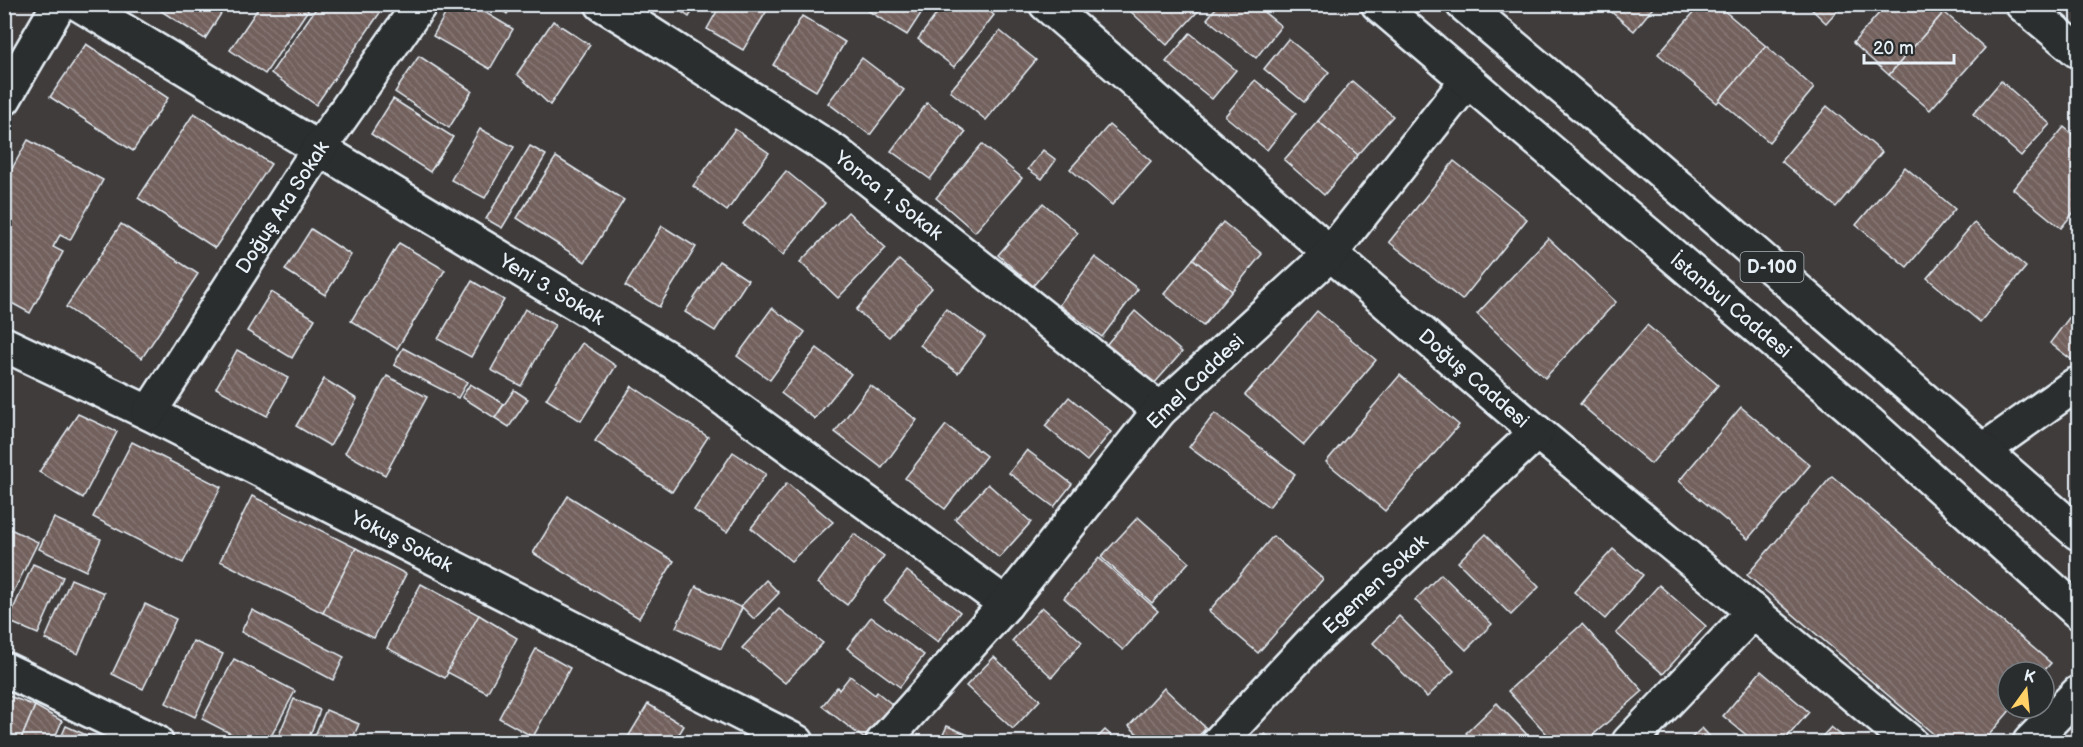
<svg xmlns="http://www.w3.org/2000/svg" width="2083" height="747" font-family="'Balsamiq Sans',sans-serif">
<defs>
<pattern id="building-back-hatch" width="6" height="6" patternUnits="userSpaceOnUse" patternTransform="scale(1.5)"><rect width="6" height="6" fill="#72605c"/><path d="M-1 5l2 2M0 0l6 6M5-1l2 2" fill="none" stroke="#867774"/></pattern>
</defs>
<rect width="100%" height="100%" fill="#403c3c"/>
<filter id="ink" filterUnits="userSpaceOnUse"><feTurbulence type="fractalNoise" baseFrequency=".0167" numOctaves="2"/><feDisplacementMap in="SourceGraphic" scale="12" xChannelSelector="R" yChannelSelector="G"/><feConvolveMatrix kernelMatrix="1 2 1 2 8 2 1 2 1" color-interpolation-filters="sRGB"/></filter>
<g filter="url(#ink)">
<g fill="url(#building-back-hatch)" stroke="#e8f1f8" stroke-width="1.5">
<polygon points="150,4 227,4 205,39"/>
<polygon points="261,4 312,4 265,74 230,50"/>
<polygon points="319,4 386,4 316,105 271,73"/>
<polygon points="451,4 471,4 513,29 490,69 433,36"/>
<polygon points="494,4 514,4 507,14"/>
<polygon points="670,4 697,4 689,17"/>
<polygon points="721,4 771,4 743,50 707,29"/>
<polygon points="864,4 927,4 907,35 862,7"/>
<polygon points="944,4 981,4 994,15 954,67 918,39"/>
<polygon points="1134,4 1192,4 1199,10 1167,45 1129,10"/>
<polygon points="1219,4 1254,4 1281,26 1256,58 1207,19"/>
<polygon points="1602,4 1656,4 1634,31"/>
<polygon points="1701,4 1716,4 1766,46 1717,103 1658,54"/>
<polygon points="1806,4 1843,4 1826,23"/>
<polygon points="1887,4 1936,4 1944,12 1889,75 1853,43"/>
<polygon points="1944,12 1985,48 1930,110 1889,75"/>
<polygon points="802,16 845,42 816,91 773,65"/>
<polygon points="553,21 590,45 550,105 517,74"/>
<polygon points="1000,31 1036,60 986,120 950,91"/>
<polygon points="1190,33 1236,70 1212,99 1166,62"/>
<polygon points="1288,39 1329,72 1304,102 1264,69"/>
<polygon points="86,44 168,98 133,151 50,97"/>
<polygon points="1766,46 1814,88 1769,142 1719,100"/>
<polygon points="419,56 472,91 449,128 395,92"/>
<polygon points="862,58 904,90 870,135 828,103"/>
<polygon points="1255,80 1296,113 1267,150 1225,116"/>
<polygon points="1352,81 1393,116 1358,155 1318,121"/>
<polygon points="2001,81 2050,124 2021,156 1973,114"/>
<polygon points="393,99 453,137 430,172 371,134"/>
<polygon points="927,103 966,132 930,179 891,151"/>
<polygon points="1827,106 1882,152 1836,207 1781,161"/>
<polygon points="194,113 271,164 215,248 138,198"/>
<polygon points="1318,121 1358,155 1324,195 1284,160"/>
<polygon points="1109,125 1151,161 1112,205 1070,169"/>
<polygon points="2064,127 2078,139 2078,207 2061,228 2013,189"/>
<polygon points="480,129 514,147 485,198 451,180"/>
<polygon points="735,129 769,153 727,211 693,186"/>
<polygon points="28,140 103,180 70,240 60,235 53,247 63,252 30,313 4,299 4,183"/>
<polygon points="982,144 1022,178 975,232 936,198"/>
<polygon points="530,146 546,155 502,228 486,219"/>
<polygon points="1043,150 1056,160 1042,179 1028,169"/>
<polygon points="556,157 624,200 585,262 517,218"/>
<polygon points="1454,161 1527,219 1462,300 1389,242"/>
<polygon points="1905,167 1955,209 1907,267 1856,225"/>
<polygon points="786,171 825,203 783,255 743,224"/>
<polygon points="1043,203 1078,233 1033,286 998,255"/>
<polygon points="848,212 886,248 838,298 800,262"/>
<polygon points="1223,222 1262,254 1232,291 1193,259"/>
<polygon points="1974,223 2026,267 1980,322 1927,278"/>
<polygon points="121,224 198,274 142,358 66,307"/>
<polygon points="662,226 696,247 659,307 625,286"/>
<polygon points="311,229 351,255 325,295 285,270"/>
<polygon points="1548,238 1616,302 1545,378 1477,314"/>
<polygon points="399,243 445,270 397,349 351,321"/>
<polygon points="1095,257 1138,289 1102,337 1059,305"/>
<polygon points="1193,259 1232,291 1203,326 1164,294"/>
<polygon points="899,260 932,288 889,337 856,310"/>
<polygon points="719,261 748,280 715,331 685,312"/>
<polygon points="472,281 504,300 471,357 438,339"/>
<polygon points="271,292 315,319 292,358 247,331"/>
<polygon points="772,308 805,332 770,380 737,356"/>
<polygon points="525,309 555,325 521,386 491,370"/>
<polygon points="946,309 985,337 958,373 920,345"/>
<polygon points="1135,311 1182,352 1153,385 1106,345"/>
<polygon points="1317,311 1376,360 1304,445 1245,395"/>
<polygon points="2071,315 2078,321 2078,352 2072,360 2050,343"/>
<polygon points="1647,325 1718,385 1651,464 1580,404"/>
<polygon points="582,343 616,366 581,421 546,399"/>
<polygon points="403,348 467,382 458,398 394,365"/>
<polygon points="817,348 851,374 815,419 781,393"/>
<polygon points="237,350 288,378 267,416 216,388"/>
<polygon points="1400,375 1459,425 1385,511 1326,462"/>
<polygon points="387,376 427,397 385,475 345,453"/>
<polygon points="324,379 357,399 330,446 296,426"/>
<polygon points="470,384 504,404 495,418 462,397"/>
<polygon points="870,385 917,420 882,468 835,432"/>
<polygon points="632,386 708,437 672,492 595,441"/>
<polygon points="514,390 528,399 509,427 495,418"/>
<polygon points="1069,397 1111,432 1087,461 1045,426"/>
<polygon points="1741,407 1810,465 1748,539 1679,481"/>
<polygon points="1215,413 1295,474 1269,507 1189,447"/>
<polygon points="78,414 117,432 83,498 39,472"/>
<polygon points="946,425 986,456 945,509 905,478"/>
<polygon points="132,442 221,487 183,563 93,517"/>
<polygon points="1027,450 1072,484 1054,507 1009,473"/>
<polygon points="733,452 766,474 727,532 694,510"/>
<polygon points="1832,476 2051,663 2043,672 2008,672 2008,708 2012,708 1983,742 1943,742 1747,575"/>
<polygon points="787,483 833,522 791,561 751,528"/>
<polygon points="988,484 1031,522 999,558 955,519"/>
<polygon points="252,496 356,548 323,613 220,561"/>
<polygon points="568,496 674,561 639,618 533,553"/>
<polygon points="1138,517 1189,562 1152,603 1101,557"/>
<polygon points="54,518 101,539 86,571 39,549"/>
<polygon points="4,526 38,542 4,611"/>
<polygon points="854,534 884,556 847,605 818,583"/>
<polygon points="1486,534 1539,587 1511,615 1458,562"/>
<polygon points="1273,536 1323,579 1258,653 1209,611"/>
<polygon points="356,548 406,574 374,638 323,613"/>
<polygon points="1613,549 1643,575 1605,619 1574,592"/>
<polygon points="1099,558 1158,611 1123,650 1064,598"/>
<polygon points="33,564 63,577 38,634 8,621"/>
<polygon points="907,571 960,612 938,642 884,601"/>
<polygon points="1441,574 1492,624 1466,650 1415,600"/>
<polygon points="71,579 104,593 78,654 45,639"/>
<polygon points="766,580 779,593 754,619 741,606"/>
<polygon points="421,584 479,615 445,678 387,648"/>
<polygon points="1659,585 1706,626 1663,674 1616,633"/>
<polygon points="696,586 742,608 721,649 676,627"/>
<polygon points="145,604 176,619 143,689 112,674"/>
<polygon points="1042,607 1082,642 1052,677 1012,641"/>
<polygon points="779,609 823,643 785,683 742,648"/>
<polygon points="252,610 344,657 333,680 241,632"/>
<polygon points="479,615 517,638 487,693 447,672"/>
<polygon points="1399,616 1454,671 1427,697 1373,643"/>
<polygon points="871,617 924,655 900,687 847,648"/>
<polygon points="1582,624 1643,691 1585,742 1554,742 1508,691"/>
<polygon points="193,641 223,654 195,717 166,703"/>
<polygon points="536,649 570,668 533,737 499,718"/>
<polygon points="994,657 1040,700 1013,729 966,686"/>
<polygon points="234,659 295,691 268,742 247,742 202,719"/>
<polygon points="1761,671 1809,712 1783,742 1755,742 1723,716"/>
<polygon points="850,676 875,695 877,692 893,705 866,740 822,706 837,687 839,690"/>
<polygon points="1164,688 1206,728 1193,742 1146,742 1129,726"/>
<polygon points="4,694 35,706 20,742 4,742"/>
<polygon points="294,699 320,710 307,742 276,742"/>
<polygon points="1497,703 1534,742 1475,742 1466,733"/>
<polygon points="648,704 684,726 674,742 625,742"/>
<polygon points="35,706 62,721 53,742 20,742"/>
<polygon points="326,710 359,724 351,742 312,742"/>
<polygon points="66,726 102,742 59,742"/>
<polygon points="947,726 983,741 983,742 930,742 933,736 941,739"/>
<polygon points="1831,727 1849,742 1817,742"/>
<polygon points="1702,728 1715,742 1687,742"/>
<polygon points="1105,730 1118,742 1093,742"/>
<polygon points="1265,734 1274,742 1257,742"/>
<polygon points="360,737 371,742 357,742"/>
</g>
<g fill="none" stroke-linecap="round" stroke-linejoin="round">
<g stroke="#e8f1f8" stroke-width="38">
<g id="minor">
<polyline points="79,4 672,361 1006,604"/>
<polyline points="602,4 638,26 835,152 1160,410"/>
<path d="M1046 4C1210 146 1371 292 1537 432 1661 536 1786 638 1910 742"/>
<polyline points="2022,4 2078,51"/>
<polyline points="4,99 59,4"/>
<polyline points="4,344 149,413 797,742"/>
<polyline points="149,413 319,149 420,4"/>
<polyline points="1984,450 2075,385 2078,388"/>
<polyline points="4,669 156,742"/>
<polyline points="883,742 1006,604 1160,410 1330,254 1467,81"/>
<polyline points="1219,742 1311,643 1537,432"/>
<polyline points="1629,742 1754,611"/>
</g>
</g>
<g stroke="#e8f1f8" stroke-width="38">
<polyline id="major" points="2030,742 2078,693"/>
</g>
<g stroke="#e8f1f8" stroke-width="38">
<g id="highway">
<polyline points="1378,4 1869,423 2078,612"/>
<polyline points="1463,4 1629,144 2078,533"/>
</g>
</g>
<use href="#minor" stroke="#2a2d2e" stroke-width="33"/>
<use href="#major" stroke="#2a2d2e" stroke-width="33"/>
<use href="#highway" stroke="#2a2d2e" stroke-width="33"/>
</g>
</g>
<g text-anchor="middle" stroke-width="4.5" stroke-linejoin="round" paint-order="stroke">
<rect fill="#2a2d2e" stroke="#afb6bb" stroke-width="1.5" x="1740.5" y="252" width="63" height="30" rx="4.5"/>
<g font-size="18" font-weight="bold" fill="#e8f1f8">
<text x="1772" y="273">D-100</text>
</g>
<g font-size="20" fill="#e8f1f8" stroke="#2a2d2e">
<text transform="translate(889 195) rotate(38)" y="7">Yonca 1. Sokak</text>
<text transform="translate(282 207) rotate(-57)" y="7">Doğuş Ara Sokak</text>
<text transform="translate(552 289) rotate(31)" y="7">Yeni 3. Sokak</text>
<text transform="translate(1731 305) rotate(40)" y="7">İstanbul Caddesi</text>
<text transform="translate(1474 378) rotate(41)" y="7">Doğuş Caddesi</text>
<text transform="translate(1195 381) rotate(-44)" y="7">Emel Caddesi</text>
<text transform="translate(402 541) rotate(27)" y="7">Yokuş Sokak</text>
<text transform="translate(1375 584) rotate(-43)" y="7">Egemen Sokak</text>
</g>
</g>
<rect width="2083" height="747" fill="none" stroke="#2a2d2e" stroke-width="24"/>
<rect x="12" y="12" width="2059" height="723" fill="none" stroke="#e8f1f8" stroke-width="2" filter="url(#ink)"/>
<g transform="translate(2026 690) rotate(15)"><circle r="28" fill="#2a2d2e" stroke="#767b7f" stroke-width="1.5"/>
<path d="M0-4.5L10 22L0 15L-10 22Z" fill="#ffd166"/>
<text y="-9" font-size="16" font-weight="bold" text-anchor="middle" fill="#e8f1f8">K</text>
</g>
<path d="M1864 54v9h90v-9" fill="none" stroke="#e8f1f8" stroke-width="3"/>
<text x="1873" y="54" font-size="18" fill="#e8f1f8" stroke="#2a2d2e" stroke-width="4.5" paint-order="stroke">20 m</text>
</svg>
